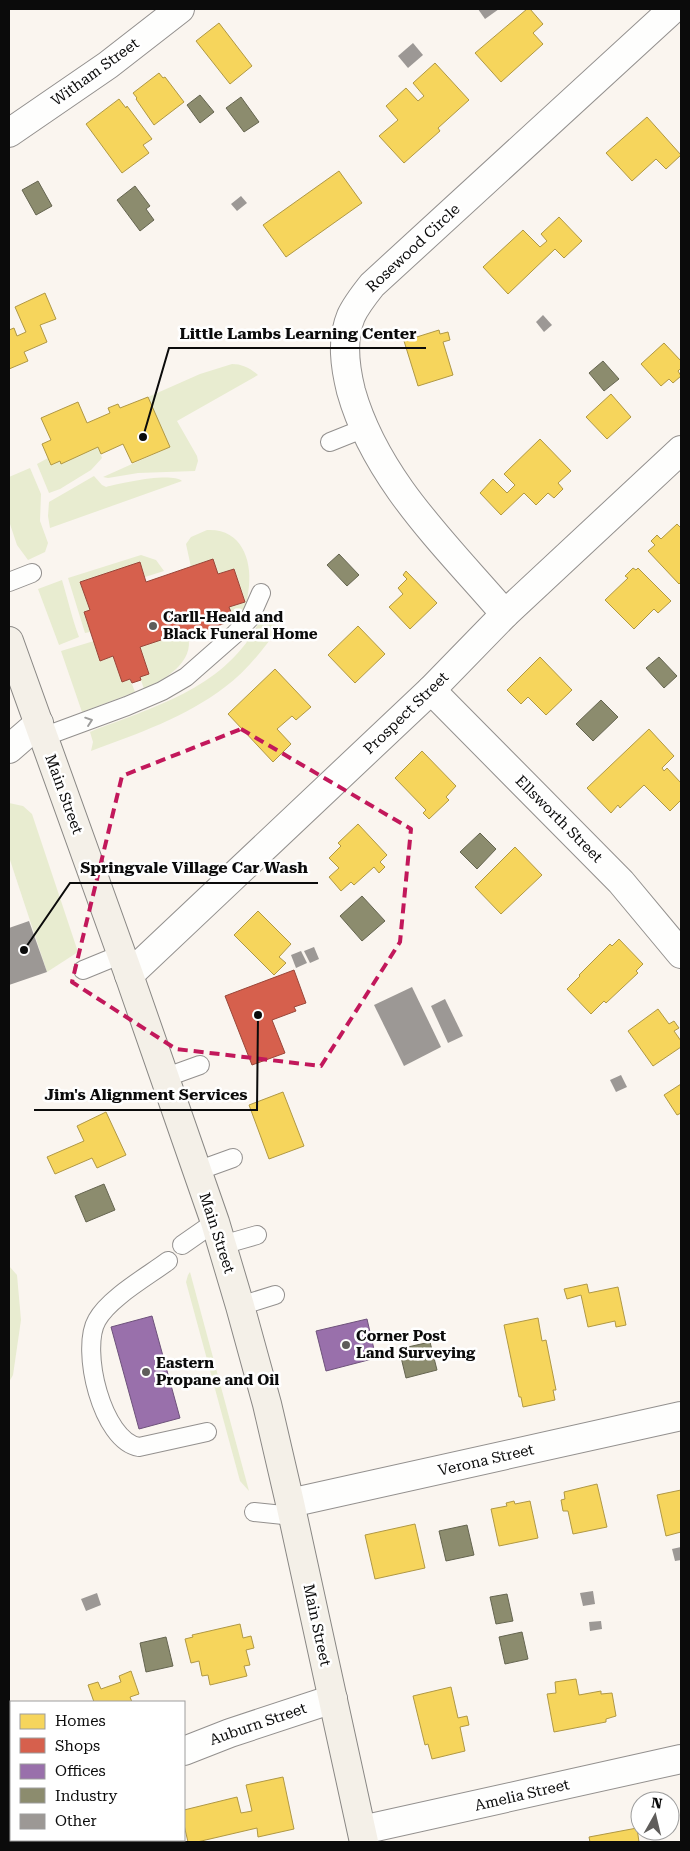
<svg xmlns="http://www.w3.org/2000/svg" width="690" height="1851" font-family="'Roboto Serif',serif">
<rect width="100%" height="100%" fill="#faf5ef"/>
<g fill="#e8ecd0">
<path d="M232 364C242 364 250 368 258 375L177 421 197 456 198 461 195 471 138 473 108 478 103 477 170 447 148 397 200 374Z"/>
<polygon points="98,447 102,458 91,470 60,489 49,493 37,464 48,458 51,465 60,461 61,463"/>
<polygon points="30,468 41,494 40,521 48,543 45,552 28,560 17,545 9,521 9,477"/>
<path d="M94 476 102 485 106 487C121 483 171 472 182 481L50 528 48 516 49 502Z"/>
<path d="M207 530C240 528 252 558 249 586 247 601 247 611 234 620L229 607 245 601 234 569 218 574 191 567 186 544 191 537Z"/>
<polygon points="141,555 156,560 164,571 145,577 140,563 80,582 90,610 84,612 90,632 85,633 68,578"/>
<path d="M62 580C68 600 72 618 79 637L59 645 38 589Z"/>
<path d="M262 616 279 628C263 649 247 671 225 687 186 717 137 734 91 751L93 742 90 732C156 706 230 687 262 616Z"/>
<path d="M179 634 180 639 188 636C195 662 164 680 144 689L140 677 149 673 140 647Z"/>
<polygon points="94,641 100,660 113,656 130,679 135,692 82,712 61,651"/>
<polygon points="9,803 23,806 32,814 78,952 47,972 9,857"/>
<polygon points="9,1266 17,1275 21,1320 13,1375 9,1382"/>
<polygon points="190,1272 249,1491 240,1481 186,1282 188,1275"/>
</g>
<g fill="#f6d55c" stroke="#b09844">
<polygon points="527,9 530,9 543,24 533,33 543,44 501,82 475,53"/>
<polygon points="219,23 252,66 230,84 196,41"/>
<polygon points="435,63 469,100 438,128 440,131 404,163 379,136 398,120 386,106 406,88 418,101 424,96 413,83"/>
<polygon points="159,73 163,78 165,77 184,102 154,125 136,99 137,98 133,93"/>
<polygon points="119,99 126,108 127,106 152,139 143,145 149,153 122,173 86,124"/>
<polygon points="647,117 681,155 666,169 656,159 632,181 606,153"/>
<polygon points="339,171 362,203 286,257 263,225"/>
<polygon points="559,217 582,241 564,258 555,249 508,294 483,267 523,230 540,247 547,241 541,234"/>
<polygon points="45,293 56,319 40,325 47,342 24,352 28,361 9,369 9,330 14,328 17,336 26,332 15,307"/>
<polygon points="439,330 440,334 448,332 450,340 443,342 453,375 418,386 404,341"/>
<polygon points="664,343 681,361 681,368 678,371 681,376 673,383 669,379 661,386 641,364"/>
<polygon points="611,394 631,417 607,439 586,417"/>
<polygon points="148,397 170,447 132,463 123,444 101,454 98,447 61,464 60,461 51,465 42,444 51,440 41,418 78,402 87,423 110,413 108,408 118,404 120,408"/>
<polygon points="540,439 571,471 558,483 563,489 554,498 548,493 536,505 524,493 501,515 480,493 493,479 507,493 515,485 504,474"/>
<polygon points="677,524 681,528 681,582 679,584 648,551 655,545 651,541 657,535 661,539"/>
<polygon points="633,568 636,570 638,568 671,601 658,613 654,609 634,629 605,600 628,578 625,576"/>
<polygon points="406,571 437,603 410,629 389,607 403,594 398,588 407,579 403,575"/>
<polygon points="358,626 385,654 355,683 328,655"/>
<polygon points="540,657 572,690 546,715 528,697 521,704 507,690"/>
<polygon points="275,669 311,707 296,720 292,716 277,729 291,744 273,762 228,714"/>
<polygon points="649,729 674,756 662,768 664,771 667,768 681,783 681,800 670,811 644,785 620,808 618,805 611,813 587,788"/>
<polygon points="422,751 456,786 446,797 449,800 429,819 423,813 426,810 395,778"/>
<polygon points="358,824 387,855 380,862 385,867 379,873 374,867 354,885 351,882 341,891 329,877 339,868 329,858 341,846 338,843"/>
<polygon points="515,847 542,875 501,914 475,887"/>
<polygon points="258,911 291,944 279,957 286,963 274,975 234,935"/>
<polygon points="619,939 643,964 636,971 638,973 606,1003 604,1001 591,1014 567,989 580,976 579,975 610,944 612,946"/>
<polygon points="658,1009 669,1024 674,1021 679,1028 674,1031 681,1041 681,1047 653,1066 628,1031"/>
<polygon points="681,1084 681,1113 677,1115 664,1095"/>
<polygon points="283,1092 304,1146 269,1159 249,1105"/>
<polygon points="106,1112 126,1155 97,1168 92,1158 55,1174 47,1157 84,1141 77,1126"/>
<polygon points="587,1284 589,1293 618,1287 626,1325 616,1327 615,1321 588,1327 581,1295 567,1299 564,1289"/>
<polygon points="538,1318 542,1341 546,1340 556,1390 553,1390 555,1400 523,1407 521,1397 519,1397 504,1325"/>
<polygon points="597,1484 607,1527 573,1534 568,1511 563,1511 561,1500 565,1499 564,1492"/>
<polygon points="681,1490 681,1532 666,1536 657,1495"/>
<polygon points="514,1501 515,1504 530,1501 538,1538 499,1546 491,1509 507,1506 506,1503"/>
<polygon points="415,1524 425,1568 375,1579 365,1535"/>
<polygon points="240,1624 243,1638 251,1636 254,1648 246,1650 250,1665 244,1666 247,1676 210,1685 208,1675 202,1676 199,1661 191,1663 185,1639 193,1637 192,1635"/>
<polygon points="131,1671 139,1694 130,1697 132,1702 94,1702 88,1685 98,1682 101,1689 121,1682 119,1676"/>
<polygon points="576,1679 579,1695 601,1691 601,1694 612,1693 616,1716 606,1719 606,1722 554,1732 547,1694 556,1693 555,1682"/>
<polygon points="451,1687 458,1718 467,1716 469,1725 460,1727 465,1751 432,1759 428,1744 425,1745 413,1696"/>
<polygon points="283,1777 294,1829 258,1837 257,1828 197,1842 188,1842 184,1825 184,1810 237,1797 241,1813 252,1811 246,1785"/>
<polygon points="637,1828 639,1842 590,1842 589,1837"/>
</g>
<g fill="#d6604d" stroke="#994639">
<polygon points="213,559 218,574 234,569 245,602 229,607 234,620 180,639 179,634 140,647 149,674 140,677 141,680 132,683 130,679 122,682 113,656 100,661 84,612 90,610 80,582 140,562 146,582"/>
<polygon points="294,970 306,1003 294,1007 296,1011 272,1020 285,1053 252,1065 225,996"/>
</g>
<g fill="#9970ab" stroke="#6e527b">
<polygon points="152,1316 180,1418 139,1429 111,1327"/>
<polygon points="367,1319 376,1358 326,1371 316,1331"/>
</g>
<g fill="#8c8c6e" stroke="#656550">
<polygon points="200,95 214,112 200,123 187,105"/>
<polygon points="241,97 259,122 244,132 226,108"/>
<polygon points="38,181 52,206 36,215 22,190"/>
<polygon points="135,186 150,206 146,209 154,220 140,231 117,200"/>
<polygon points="603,361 619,379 604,391 589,373"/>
<polygon points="339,554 359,575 347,586 327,565"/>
<polygon points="659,657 677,676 664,688 646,668"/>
<polygon points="601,700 618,717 593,741 576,724"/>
<polygon points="480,833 496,849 477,869 460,852"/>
<polygon points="362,896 385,921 362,941 340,916"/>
<polygon points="104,1184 115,1210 86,1222 75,1196"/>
<polygon points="430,1342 437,1370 406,1378 399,1349"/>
<polygon points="467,1525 474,1555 446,1561 439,1531"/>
<polygon points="507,1594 513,1621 496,1624 490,1597"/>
<polygon points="522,1632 528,1659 505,1664 499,1637"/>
<polygon points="166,1637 173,1666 146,1672 140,1643"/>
</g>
<g fill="#9c9895">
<polygon points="478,9 499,9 485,19"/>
<polygon points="413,43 423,55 408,68 398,56"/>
<polygon points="241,196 247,203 237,211 231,204"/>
<polygon points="543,315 552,325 544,332 536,322"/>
<polygon points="29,921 47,972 9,985 9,928"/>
<polygon points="314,947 319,959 310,963 304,951"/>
<polygon points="301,951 307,963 296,968 291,955"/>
<polygon points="412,987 441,1047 404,1066 374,1005"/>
<polygon points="445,999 463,1036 448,1043 431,1006"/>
<polygon points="621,1075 627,1087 616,1092 610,1080"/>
<polygon points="681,1547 681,1560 675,1561 672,1549"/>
<polygon points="593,1591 595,1604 583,1606 580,1593"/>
<polygon points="97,1593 101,1605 86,1611 81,1599"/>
<polygon points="601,1621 602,1629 590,1631 589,1622"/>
</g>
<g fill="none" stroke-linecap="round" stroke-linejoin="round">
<g stroke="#93908e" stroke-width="20">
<g id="service">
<polyline points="330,442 365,428"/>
<polyline points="9,582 32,573"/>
<polyline points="43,737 127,706 162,691 186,677 235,634 250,618 261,593"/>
<polyline points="83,970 122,954"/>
<polyline points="164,1078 200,1065"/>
<polyline points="197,1171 233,1158"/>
<polyline points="182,1245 215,1222"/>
<polyline points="222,1245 257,1235"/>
<path d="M168 1261C148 1276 109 1298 97 1320 80 1349 102 1441 139 1447L207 1432"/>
<polyline points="240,1306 275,1295"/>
<polyline points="254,1512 293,1516"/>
</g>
</g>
<g stroke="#93908e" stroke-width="30">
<g id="minor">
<polyline points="9,133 108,65 180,9"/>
<path d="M505 614C446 545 376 480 351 391 345 367 341 340 351 316 356 305 364 295 372 285L673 9"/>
<polyline points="431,690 621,882 681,954"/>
<polyline points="9,749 39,723"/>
<polyline points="129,975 431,690 505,614 681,450"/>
<polyline points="290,1503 681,1416"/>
<polyline points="184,1751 230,1733 333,1699"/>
<polyline points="9,1820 11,1820"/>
<polyline points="362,1830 681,1759"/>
</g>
</g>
<g stroke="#898784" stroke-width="30">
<polyline id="secondary" points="9,641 129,975 215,1222 240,1306 267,1404 290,1503 364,1842"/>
</g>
<use href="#service" stroke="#fefefd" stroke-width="18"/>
<use href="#minor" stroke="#fefefd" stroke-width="28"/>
<use href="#secondary" stroke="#f4f0e8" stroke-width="28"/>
</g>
<defs><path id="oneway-chevron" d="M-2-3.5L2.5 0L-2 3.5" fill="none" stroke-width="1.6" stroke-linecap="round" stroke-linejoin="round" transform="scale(1.25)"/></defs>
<use stroke="#9d9d9c" href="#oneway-chevron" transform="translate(89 721) rotate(-19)"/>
<path fill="none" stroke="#c2185b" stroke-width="4" stroke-dasharray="10 6" stroke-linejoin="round" d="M241 729 411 829 400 942 321 1066 176 1049 72 982 122 776Z"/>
<g fill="#5f5d5b" stroke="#fff" stroke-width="2">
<circle cx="153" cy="626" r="5"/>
<circle cx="346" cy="1345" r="5"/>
<circle cx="146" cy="1372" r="5"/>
</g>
<g text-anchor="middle" stroke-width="5" stroke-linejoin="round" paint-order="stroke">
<g font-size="15" fill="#0b0b0b" stroke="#fff">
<text transform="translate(95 72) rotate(-36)" y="5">Witham Street</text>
<text transform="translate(413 248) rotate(-43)" y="5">Rosewood Circle</text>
<text transform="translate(406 713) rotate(-44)" y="5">Prospect Street</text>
<text transform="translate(64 794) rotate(70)" y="5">Main Street</text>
<text transform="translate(559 819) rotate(45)" y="5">Ellsworth Street</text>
<text transform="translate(217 1233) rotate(72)" y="5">Main Street</text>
<text transform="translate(486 1460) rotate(-13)" y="5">Verona Street</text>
<text transform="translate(317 1625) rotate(78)" y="5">Main Street</text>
<text transform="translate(258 1724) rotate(-19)" y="5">Auburn Street</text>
<text transform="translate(522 1795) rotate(-13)" y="5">Amelia Street</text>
</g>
<g font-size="15" font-weight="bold" fill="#0b0b0b" stroke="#fff" text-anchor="start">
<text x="163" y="622">Carll-Heald and<tspan x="163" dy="17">Black Funeral Home</tspan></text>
<text x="356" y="1341">Corner Post<tspan x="356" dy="17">Land Surveying</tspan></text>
<text x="156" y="1368">Eastern<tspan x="156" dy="17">Propane and Oil</tspan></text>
</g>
</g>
<path fill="none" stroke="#0b0b0b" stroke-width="2" d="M143 437L169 348H426M24 950L70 883H318M258 1015L257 1110H34"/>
<g fill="#0b0b0b" stroke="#fff" stroke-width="2">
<circle cx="143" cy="437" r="5"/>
<circle cx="24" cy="950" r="5"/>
<circle cx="258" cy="1015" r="5"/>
</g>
<g font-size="16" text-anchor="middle" font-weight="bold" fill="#0b0b0b" stroke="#fff" stroke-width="5" stroke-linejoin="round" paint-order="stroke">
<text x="298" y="339">Little Lambs Learning Center</text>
<text x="194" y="873">Springvale Village Car Wash</text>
<text x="146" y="1100">Jim's Alignment Services</text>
</g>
<rect width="690" height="1851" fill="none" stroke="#0b0b0b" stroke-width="20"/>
<rect x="10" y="1701" width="175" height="140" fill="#ffffff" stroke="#9d9d9d"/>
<rect x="20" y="1714" width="25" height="15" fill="#f6d55c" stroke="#9d9d9d"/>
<text x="55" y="1726" font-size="15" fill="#0b0b0b">Homes</text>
<rect x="20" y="1738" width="25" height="15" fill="#d6604d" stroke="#9d9d9d"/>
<text x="55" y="1751" font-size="15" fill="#0b0b0b">Shops</text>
<rect x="20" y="1764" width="25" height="15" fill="#9970ab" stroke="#9d9d9d"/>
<text x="55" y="1776" font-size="15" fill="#0b0b0b">Offices</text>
<rect x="20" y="1788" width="25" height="15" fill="#8c8c6e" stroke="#9d9d9d"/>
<text x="55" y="1801" font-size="15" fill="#0b0b0b">Industry</text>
<rect x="20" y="1814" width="25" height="15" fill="#9c9895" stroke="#9d9d9d"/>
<text x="55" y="1826" font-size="15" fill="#0b0b0b">Other</text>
<g transform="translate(655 1816) rotate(8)"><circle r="24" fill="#ffffff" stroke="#9d9d9d"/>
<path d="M0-4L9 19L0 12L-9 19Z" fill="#5f5d5b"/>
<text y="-8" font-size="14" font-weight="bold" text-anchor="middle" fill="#0b0b0b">N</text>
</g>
</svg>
